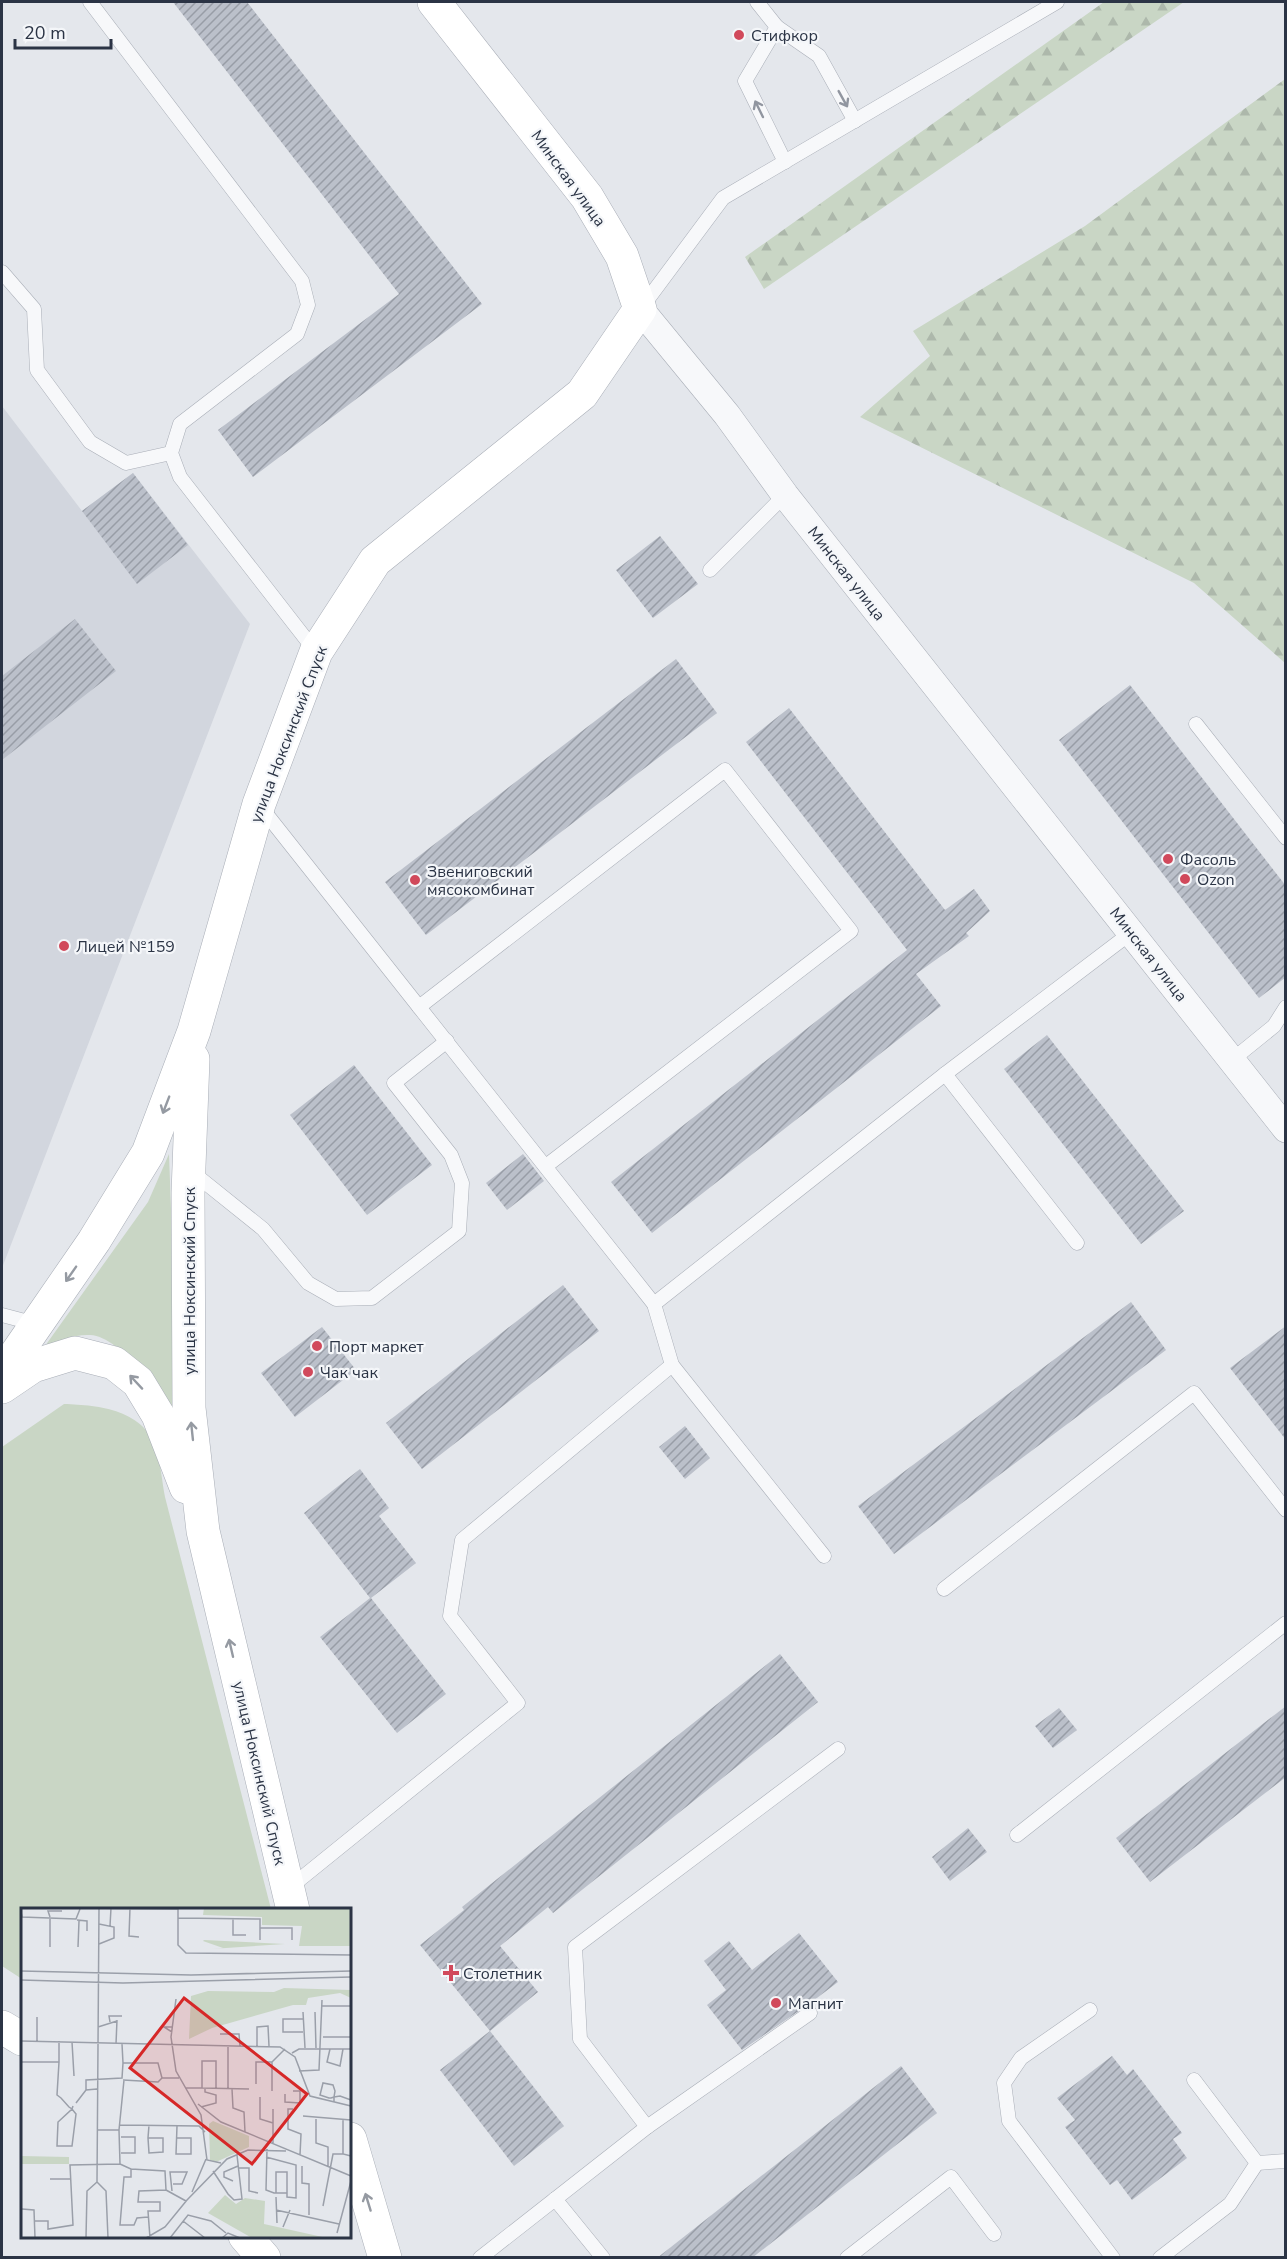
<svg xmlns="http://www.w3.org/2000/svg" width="1287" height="2259" font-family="'Nunito Sans',sans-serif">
<defs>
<pattern id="forest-firs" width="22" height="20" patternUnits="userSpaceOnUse" patternTransform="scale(1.5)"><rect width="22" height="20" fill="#c9d6c5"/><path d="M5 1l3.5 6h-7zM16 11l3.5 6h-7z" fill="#adb8ab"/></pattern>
<pattern id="building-hatch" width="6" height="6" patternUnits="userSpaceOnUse" patternTransform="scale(1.5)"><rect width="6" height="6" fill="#bbc0ca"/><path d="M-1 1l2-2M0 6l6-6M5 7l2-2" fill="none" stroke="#989da6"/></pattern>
</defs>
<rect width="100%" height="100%" fill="#e4e7ec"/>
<polygon fill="#d2d6de" points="2,406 82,511 133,473 250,624 2,1268"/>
<g fill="#c9d6c5">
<path d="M169 1154 179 1426C161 1400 124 1337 90 1335 75 1334 59 1341 45 1346L148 1202Z"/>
<path d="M64 1404C99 1405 146 1410 157 1451 161 1466 162 1482 165 1497L271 1909 22 1910V1979L2 1966V1447Z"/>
</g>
<g fill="url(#forest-firs)">
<polygon points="1104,2 1184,2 764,289 745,257"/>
<polygon points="1285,79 1285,663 1194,583 860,417 930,356 913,331 1085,226"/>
</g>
<g fill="url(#building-hatch)">
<polygon points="173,2 247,2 482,304 253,477 218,430 399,294"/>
<polygon points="133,473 188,545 137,584 82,511"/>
<polygon points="660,536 698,584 653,618 616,570"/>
<polygon points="75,619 116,671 2,760 2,676"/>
<polygon points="676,659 717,713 426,935 385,882"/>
<polygon points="1130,685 1286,886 1286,977 1259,998 1059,740"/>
<polygon points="789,708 945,910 974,889 990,911 966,933 969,936 916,974 941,1006 652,1233 611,1182 907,950 746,742"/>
<polygon points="1047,1035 1184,1211 1141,1244 1004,1069"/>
<polygon points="354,1065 432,1165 367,1215 290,1115"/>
<polygon points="523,1154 544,1181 507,1210 486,1183"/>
<polygon points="563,1285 599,1331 422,1469 386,1423"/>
<polygon points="1131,1302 1166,1350 894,1554 858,1506"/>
<polygon points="1286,1326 1286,1440 1230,1368"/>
<polygon points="322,1327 356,1370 295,1417 261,1373"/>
<polygon points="685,1426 710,1458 685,1479 659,1447"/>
<polygon points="360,1469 389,1508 379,1516 416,1563 371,1598 446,1694 397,1733 320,1637 370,1598 304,1513"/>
<polygon points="780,1654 818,1702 553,1913 548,1907 500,1946 538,1992 490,2031 420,1945 464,1910 462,1907"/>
<polygon points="1286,1706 1286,1777 1150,1882 1116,1838"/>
<polygon points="1059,1708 1077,1730 1053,1748 1035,1726"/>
<polygon points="968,1828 987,1852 950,1881 932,1857"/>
<polygon points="799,1933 838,1982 809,2004 742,2050 707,2005 726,1990 704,1961 729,1941 752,1970"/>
<polygon points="490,2031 564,2126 514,2166 440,2070"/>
<polygon points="1112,2056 1127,2075 1133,2069 1182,2133 1173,2139 1187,2158 1132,2200 1117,2180 1110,2185 1065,2127 1075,2120 1057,2098"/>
<polygon points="901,2066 937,2113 752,2258 657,2258"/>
</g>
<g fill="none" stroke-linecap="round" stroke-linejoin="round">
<g stroke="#a9aeb7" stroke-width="15">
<g id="lane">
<polyline points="90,2 302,281 308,305 297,334 180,424 171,453 180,477 316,652"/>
<polyline points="757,2 777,27"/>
<polyline points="785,162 745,81 777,27 819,56 855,121"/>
<polyline points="2,272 34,309 37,370 90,442 126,463 171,453"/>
<polyline points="642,307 723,198 1057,2"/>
<polyline points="710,570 785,495"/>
<polyline points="1196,724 1286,838"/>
<polyline points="260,806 419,1007 725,770 851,931 546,1166"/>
<polyline points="419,1007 654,1304 672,1365 824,1556"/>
<polyline points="1232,1060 1274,1026 1286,1007"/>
<polyline points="945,1074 1077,1243"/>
<polyline points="192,1172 263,1229 308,1283 336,1299 372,1298 459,1231 462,1183 451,1155 394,1083 447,1041"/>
<polyline points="654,1304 945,1074 1132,932"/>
<polyline points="2,1315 36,1324"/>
<polyline points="944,1589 1194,1393 1286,1510"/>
<polyline points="1017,1835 1286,1623"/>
<polyline points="288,1889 518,1703 450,1616 462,1540 672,1365"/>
<polyline points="1090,2010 1021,2058 1004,2083 1009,2121 1113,2258"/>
<polyline points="647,2127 580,2039 575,1947 838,1749"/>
<polyline points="1257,2163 1286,2161"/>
<polyline points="555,2199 603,2258"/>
<polyline points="480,2258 647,2127 810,2013"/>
<polyline points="847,2258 951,2177 994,2234"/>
<polyline points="1160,2258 1230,2204 1257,2163 1194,2080"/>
</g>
</g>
<g stroke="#a9aeb7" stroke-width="28">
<polyline id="street" points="640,309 727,415 785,495 1286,1129"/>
</g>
<g stroke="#a9aeb7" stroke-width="34">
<g id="secondary">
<polyline points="193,1059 188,1193 189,1408 203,1531 293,1910"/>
<polyline points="2,1370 14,1357 94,1241 148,1153 194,1031 259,804 316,652 375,561 582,394 640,309 622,256 587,197 434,2"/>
<polyline points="2,1387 33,1366 75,1353 114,1363 138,1382 158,1415 186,1487"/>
<polyline points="2,2027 22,2039"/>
<polyline points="350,2139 385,2258"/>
<polyline points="245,2236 264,2258"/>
</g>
</g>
<use href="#lane" stroke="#f7f8fa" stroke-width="14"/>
<use href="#street" stroke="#f7f8fa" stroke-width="27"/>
<use href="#secondary" stroke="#fff" stroke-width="33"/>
</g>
<defs><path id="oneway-shaft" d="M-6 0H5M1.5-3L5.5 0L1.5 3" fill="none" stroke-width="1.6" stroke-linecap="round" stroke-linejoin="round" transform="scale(1.5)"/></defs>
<g stroke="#9196a0">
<use href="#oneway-shaft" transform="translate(843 99) rotate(61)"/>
<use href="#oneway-shaft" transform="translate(759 109) rotate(-116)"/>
</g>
<g stroke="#959aa2">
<use href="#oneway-shaft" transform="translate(166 1105) rotate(111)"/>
<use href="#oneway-shaft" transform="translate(71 1274) rotate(125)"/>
<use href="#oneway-shaft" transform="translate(136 1382) rotate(-133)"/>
<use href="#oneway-shaft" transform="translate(192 1431) rotate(-96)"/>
<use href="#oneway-shaft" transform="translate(231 1648) rotate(-103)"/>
<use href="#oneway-shaft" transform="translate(368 2202) rotate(-107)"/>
</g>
<g fill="#d1495b" stroke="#f4f6f9" stroke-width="2">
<circle cx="739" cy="35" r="6"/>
<circle cx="1168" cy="859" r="6"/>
<circle cx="1185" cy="879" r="6"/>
<circle cx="415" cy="880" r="6"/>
<circle cx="64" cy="946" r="6"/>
<circle cx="317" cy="1346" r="6"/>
<circle cx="308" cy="1372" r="6"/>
<path d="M448 1964h6v6h6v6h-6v6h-6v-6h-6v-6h6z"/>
<circle cx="776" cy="2003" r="6"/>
</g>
<g text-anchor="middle" stroke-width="4.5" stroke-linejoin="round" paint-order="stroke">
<g font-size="16" fill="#2b3445" stroke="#f4f6f9" text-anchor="start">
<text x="751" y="41">Стифкор</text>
<text x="1180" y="865">Фасоль</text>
<text x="427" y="877">Звениговский<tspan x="427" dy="18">мясокомбинат</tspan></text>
<text x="1197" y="885">Ozon</text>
<text x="76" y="952">Лицей №159</text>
<text x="329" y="1352">Порт маркет</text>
<text x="320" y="1378">Чак чак</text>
<text x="463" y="1979">Столетник</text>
<text x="788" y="2009">Магнит</text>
</g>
<g font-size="16" fill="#2b3445" stroke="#f4f6f9">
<text transform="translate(569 178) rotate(54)" y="6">Минская улица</text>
<text transform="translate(847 573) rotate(52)" y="6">Минская улица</text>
<text transform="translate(288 734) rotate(-69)" y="6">улица Ноксинский Спуск</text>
<text transform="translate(1149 954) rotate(52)" y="6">Минская улица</text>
<text transform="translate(189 1281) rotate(-90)" y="6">улица Ноксинский Спуск</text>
<text transform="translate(260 1773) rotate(77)" y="6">улица Ноксинский Спуск</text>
</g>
</g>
<g transform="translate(21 1908)">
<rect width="330" height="330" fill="#e4e7ec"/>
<path d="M192 213 228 228V239L195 254 189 252 188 216Z" fill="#c9d6c5"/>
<path d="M183 0H330V38H278L281 18 241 17V9L182 7ZM182 33 183 32 264 36 190 41 202 40ZM263 80 330 82V90L319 85 287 90 285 97H272L191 120 168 131 170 88 187 83 253 84Z" fill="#c9d6c5"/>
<path d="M0 248 48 249V256H0ZM204 287 215 296 224 290 244 293 243 316 306 330H231L187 305Z" fill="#c9d6c5"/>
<path fill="none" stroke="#9a9fa9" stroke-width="1.5" d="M58 0 157 1M109 0 108 28 118 29M157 0V37L165 45 330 47M0 4 1 9 55 11 59 1M29 9 27 3H41M157 10 239 11V32M212 11V27H225M56 12 66 13V23M78 16 93 19V30L78 36M89 18 90 0M239 20H271V32M29 39V10M57 39 58 13M0 63 170 67 330 63M0 72 102 75 330 69M155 91 150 129 155 163 180 207 186 252 200 255M301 98H330M282 104 284 140M294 104 295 140M282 111H262V124H282M89 114 88 108H101M77 119 96 113M151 124 143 119H152M199 126H218L219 138M302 129H330M0 133 259 139 274 149 289 188 330 198M16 133V109M51 134 53 168M95 136 96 112M101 136 102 155M236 138V119L247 118 248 138M309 141 306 154 319 158 322 141M271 145 278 141H330M0 154H38V133M38 154 36 187 40 190 48 199 51 201 55 206 51 238H36L37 214 51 201 52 198M278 163 298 162 301 92M102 172 137 174 141 170M235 176V154H251M164 180H181V153H195V180M181 180 228 181M207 180V138M211 181 212 200 223 204 224 224M65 182V172L101 170 102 155H137L141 170H158M251 183V154L264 141M264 186V194L279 195V183H272M239 189V211L252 215M313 194V189L314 183 312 177 302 175 299 187 308 190H310L313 189 319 188 330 192M55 195 65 182 76 181M177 196 200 214 330 268M180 199 195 195V187L184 184V180M272 201H267V221L280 226 279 247M282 208 330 212M295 211V235L307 239V259M322 212V246L330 248M99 217 178 218 184 224M77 222H98L103 172M100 229H114V245H100M127 230H142V244L128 245 127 230 128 217M155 230H170V246H155L156 218M252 235V201M246 241 245 282 253 285H266V264H255V285M245 249 275 257V290L266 289V285M99 256 110 261V269H103L99 317H113L116 310 127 309M281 258V275L288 276V307M217 260H228V283L237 285M110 261 144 263 145 282 118 283 117 294H139V303H127L129 330M192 263 207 286 213 292 221 291 216 247M29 271H49M212 273 203 269V264L217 258M76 274 78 0M76 274 85 283 87 330M145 282 165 293M151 283 149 264H166L161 276H152M171 284 185 251M255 289 256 315M166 292 206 251 227 242 265 243M302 298 312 246H322M1 301 13 302 14 330M255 302 318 316M13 313H27V321L52 317 49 257 99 256 98 222M162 313 184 330M262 319 269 302M316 325 330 273M65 330 66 283 76 274M125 330 144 319 166 292M149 330 167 307 190 313 205 325M201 330 207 325 219 330"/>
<path fill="#d62828" fill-opacity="0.15" stroke="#d62828" stroke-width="3" d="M163 90 286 186 231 256 109 160Z"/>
<rect width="330" height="330" fill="none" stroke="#2b3445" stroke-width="3"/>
</g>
<rect width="1287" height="2259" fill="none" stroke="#2b3445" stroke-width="6"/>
<path d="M15 39v9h96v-9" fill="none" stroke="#2b3445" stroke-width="3"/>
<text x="24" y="39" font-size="18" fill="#2b3445" stroke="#f4f6f9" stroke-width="4.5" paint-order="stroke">20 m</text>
</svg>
